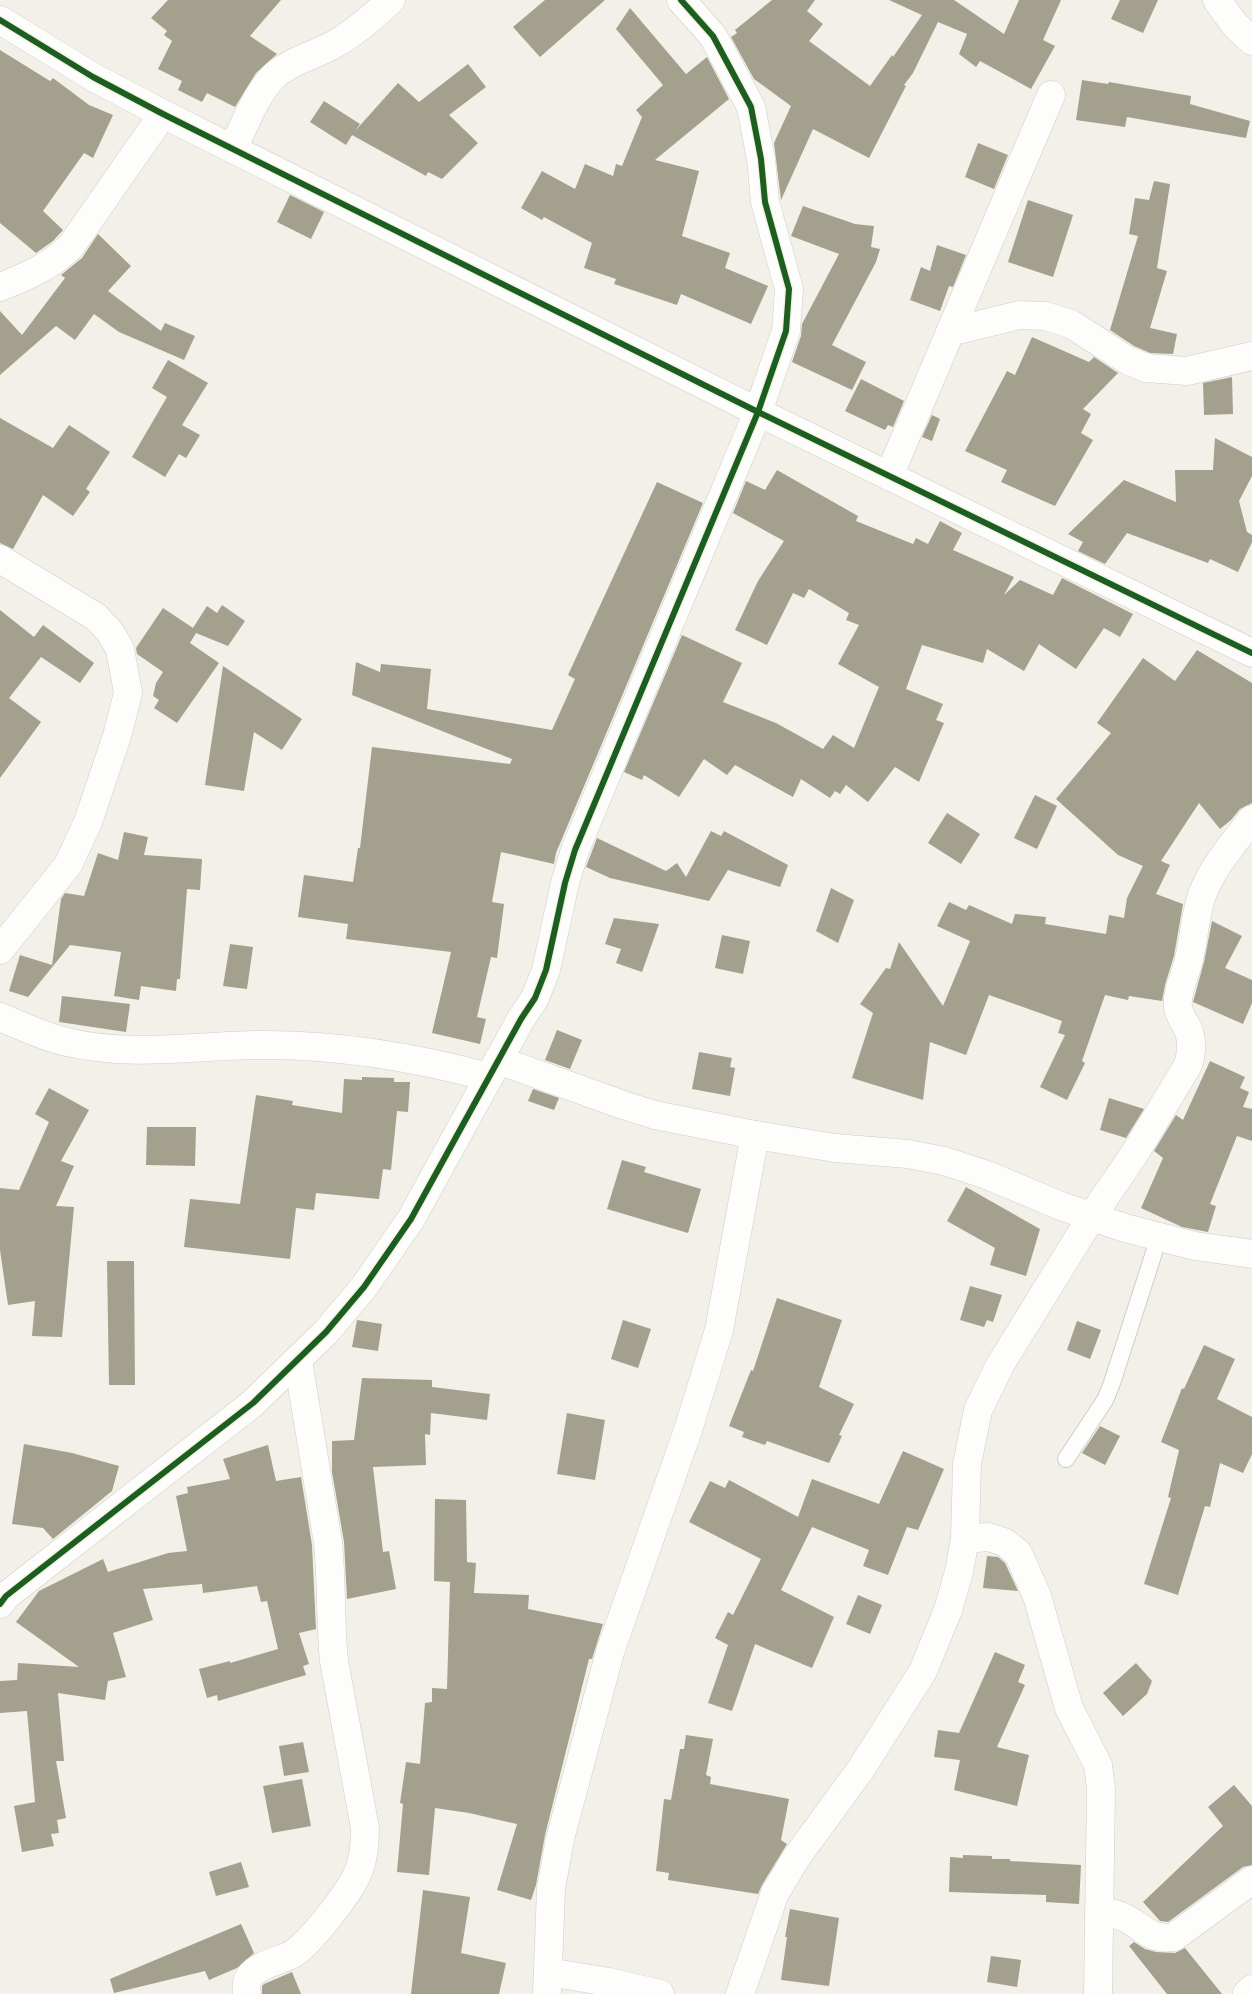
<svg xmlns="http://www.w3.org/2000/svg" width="1252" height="1994" font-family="'PT Sans Narrow',sans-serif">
<rect width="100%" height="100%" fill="#f2f0e8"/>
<g fill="#a4a08e">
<polygon points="168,0 281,0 250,36 277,54 256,73 235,107 207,93 202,102 178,90 182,81 158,69 172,41 164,35 167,31 151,18"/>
<polygon points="545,0 605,0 540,57 513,27"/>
<polygon points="772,0 815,0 807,11 823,24 809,41 870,86 892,55 893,57 922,15 889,0 954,0 1004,34 1019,0 1061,0 1043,40 1055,46 1031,89 980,61 976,67 959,54 967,34 938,22 913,73 904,85 906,86 869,158 813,129 781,200 774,143 791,106 754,79 731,37 737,33 735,30"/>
<polygon points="1120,0 1158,0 1143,33 1111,19"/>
<polygon points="630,8 686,74 707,57 729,99 655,160 699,171 682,236 730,253 725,268 768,286 751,324 681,294 677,305 614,284 616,279 584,268 592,243 544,217 542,220 521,208 542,171 575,189 585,164 613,176 616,164 622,166 642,117 636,110 663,85 616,29"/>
<polygon points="0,50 50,81 53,78 89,105 113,115 93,158 84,153 43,211 63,230 53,241 36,253 0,223"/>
<polygon points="468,64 486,87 449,115 478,143 442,179 428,172 426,176 352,135 346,145 310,122 324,101 360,124 355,131 398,83 419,102"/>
<polygon points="1082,80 1108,84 1109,82 1191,96 1190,104 1250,121 1246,138 1127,117 1125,127 1076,120"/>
<polygon points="978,143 1008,155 994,189 965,177"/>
<polygon points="1154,181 1170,184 1157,268 1167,271 1150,328 1177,334 1173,354 1150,353 1134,346 1110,330 1138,236 1129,234 1135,198 1149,200"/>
<polygon points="290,195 324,212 311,239 277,222"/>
<polygon points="1028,200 1073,215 1053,277 1008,262"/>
<polygon points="803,206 855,224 874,226 871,247 880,249 876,262 832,345 866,362 852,390 792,362 801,336 802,324 839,254 791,236"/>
<polygon points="98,234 131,266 108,291 161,331 165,323 195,336 184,360 119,332 94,314 75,340 56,326 0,375 0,311 22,335 65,278 61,275 82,258"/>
<polygon points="937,245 966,255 953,287 949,286 940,311 910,300 921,267 930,271"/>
<polygon points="1032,337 1089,362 1094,357 1118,373 1083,409 1091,414 1081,433 1093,440 1055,506 1001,482 1007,470 965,451 1007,371 1015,375"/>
<polygon points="168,360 208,383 182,425 200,435 186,458 179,454 165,477 132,457 167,397 152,388"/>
<polygon points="1232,377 1233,414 1204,415 1203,383"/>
<polygon points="861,379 904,401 893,427 888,425 885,430 845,411"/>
<polygon points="932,415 940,419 932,441 922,437"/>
<polygon points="0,418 53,448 69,425 110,452 86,489 90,492 73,516 43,495 13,549 0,543"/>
<polygon points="1215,438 1252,457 1252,476 1239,501 1247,532 1252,535 1252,542 1238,572 1210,559 1208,563 1127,533 1105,564 1078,551 1083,542 1068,534 1124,480 1176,502 1175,470 1213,470"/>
<polygon points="777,470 858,516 856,521 913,544 916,538 928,544 940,521 962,533 953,550 1014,577 1004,595 1020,580 1053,595 1062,578 1133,614 1120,637 1104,628 1076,669 1039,644 1024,671 987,649 983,663 922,645 906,689 943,704 936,720 944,723 919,782 895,767 868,802 846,785 840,794 835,791 830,798 801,779 793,797 735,765 727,775 704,759 679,797 644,775 642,780 624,772 682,635 742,663 723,702 776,723 823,749 833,735 854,748 879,687 838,664 859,625 846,620 849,613 809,589 804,598 793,593 767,645 735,630 758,581 784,541 733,513 746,481 765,490"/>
<polygon points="657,482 703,503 556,853 554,864 501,852 492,902 504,904 497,958 491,957 477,1017 486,1019 480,1044 432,1033 451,952 346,939 348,924 298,917 304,875 353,882 358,848 360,848 372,747 510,764 512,759 352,695 356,662 380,672 381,664 431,669 427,709 552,730 575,679 568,675"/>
<polygon points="222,605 245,621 228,646 196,633 190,643 219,663 177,723 154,708 159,700 153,696 156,683 163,672 137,654 136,648 163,608 193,628 207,606 217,613"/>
<polygon points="0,610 34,637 43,625 94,663 80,683 41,657 9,698 41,722 0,778"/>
<polygon points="1197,650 1252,683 1252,803 1240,809 1231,820 1220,829 1199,803 1161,861 1170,865 1156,894 1183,904 1174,956 1165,985 1162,1001 1129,996 1128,1000 1105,995 1082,1061 1085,1063 1067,1100 1040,1087 1065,1035 1058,1033 1062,1021 989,995 966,1055 930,1042 923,1100 852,1078 873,1013 860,1004 886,968 890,969 899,942 943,1006 970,941 937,926 949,902 966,910 969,905 1012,924 1015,914 1046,917 1045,924 1106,934 1109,915 1124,918 1127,898 1143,866 1118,855 1056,799 1111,733 1097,723 1143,658 1175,681"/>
<polygon points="223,666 302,719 282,750 254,732 244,791 205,785"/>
<polygon points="1035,795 1057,806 1037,849 1014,838"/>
<polygon points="947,813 980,834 961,864 928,843"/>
<polygon points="711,831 721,836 724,831 788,865 780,887 728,870 709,901 610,878 586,867 597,838 666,871 677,863 686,877"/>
<polygon points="124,832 148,837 144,855 202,859 200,890 187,889 180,979 177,979 176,991 141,986 139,1000 114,996 121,952 70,945 28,997 9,991 20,955 52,965 61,899 65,893 84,896 98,853 118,860"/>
<polygon points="831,888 854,900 838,943 816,931"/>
<polygon points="614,918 659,924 642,972 616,963 621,949 605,944"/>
<polygon points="1212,921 1242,936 1225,968 1252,980 1252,1003 1243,1024 1193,1002 1204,962"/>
<polygon points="722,935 750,941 743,974 715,968"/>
<polygon points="230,944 253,947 247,989 223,986"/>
<polygon points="62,996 130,1004 126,1032 59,1022"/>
<polygon points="557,1030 582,1040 570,1069 545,1060"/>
<polygon points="699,1052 732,1058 730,1067 735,1068 730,1096 692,1089"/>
<polygon points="1210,1061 1245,1077 1240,1088 1249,1092 1243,1107 1252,1109 1252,1141 1237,1136 1210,1204 1216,1206 1208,1232 1182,1227 1141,1208 1163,1158 1154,1151 1176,1115 1183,1120"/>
<polygon points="362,1077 394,1078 394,1082 410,1082 408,1112 397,1111 391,1170 383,1169 379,1199 316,1193 314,1210 296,1208 290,1259 184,1247 190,1199 240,1204 256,1095 293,1101 292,1105 342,1113 344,1079 362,1080"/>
<polygon points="49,1088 89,1110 61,1161 74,1166 56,1206 74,1207 62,1337 32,1336 35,1301 8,1305 0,1250 0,1188 19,1190 49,1122 35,1114"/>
<polygon points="533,1089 559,1098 554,1110 528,1101"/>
<polygon points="1109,1098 1144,1109 1126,1138 1100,1130"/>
<polygon points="147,1127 196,1127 195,1166 146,1165"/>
<polygon points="622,1160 646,1167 644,1172 701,1189 688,1233 607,1209"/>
<polygon points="966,1187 1040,1229 1026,1276 990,1265 995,1248 947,1221"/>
<polygon points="107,1261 134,1261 135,1385 109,1385"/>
<polygon points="970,1286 1002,1295 993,1322 987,1320 984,1327 960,1320"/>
<polygon points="777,1298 842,1320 819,1387 854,1404 839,1435 842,1436 829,1463 767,1441 765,1445 742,1437 744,1432 729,1426 751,1370 753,1371"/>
<polygon points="357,1320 382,1324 378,1351 352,1347"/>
<polygon points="623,1320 651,1329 638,1368 611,1359"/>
<polygon points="1077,1321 1101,1330 1090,1359 1067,1350"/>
<polygon points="1204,1345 1235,1359 1217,1399 1252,1417 1252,1454 1243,1473 1220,1463 1210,1507 1205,1506 1178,1595 1144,1584 1171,1498 1168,1497 1179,1450 1161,1442 1182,1388 1184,1389"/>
<polygon points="362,1378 432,1380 432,1387 490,1394 487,1420 431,1413 430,1435 425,1434 426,1465 373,1467 383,1552 389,1551 396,1589 347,1599 344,1542 332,1472 332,1441 354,1440"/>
<polygon points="567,1413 605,1420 595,1480 557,1474"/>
<polygon points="1100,1426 1120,1436 1105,1465 1082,1453"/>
<polygon points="24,1444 72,1453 119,1466 112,1491 53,1539 43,1528 12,1524"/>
<polygon points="268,1445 276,1481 301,1477 312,1545 316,1629 299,1633 309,1664 303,1666 306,1675 218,1701 217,1695 207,1698 199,1669 230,1661 230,1663 278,1649 267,1601 261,1602 257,1586 203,1593 202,1584 143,1589 153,1620 113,1633 126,1677 108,1681 105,1700 58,1693 64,1761 56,1761 66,1818 57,1820 59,1833 51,1834 54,1846 22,1852 14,1806 35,1802 27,1711 0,1713 0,1681 17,1680 18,1663 79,1667 16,1622 39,1591 103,1559 108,1572 168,1553 187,1551 176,1496 188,1493 187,1487 230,1479 223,1459"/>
<polygon points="903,1451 944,1469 918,1530 907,1527 888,1575 863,1566 869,1550 812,1527 781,1590 834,1617 812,1668 755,1644 732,1711 708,1703 728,1645 715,1638 728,1612 733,1615 761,1559 689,1522 710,1481 725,1488 729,1480 798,1517 812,1479 879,1504"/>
<polygon points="435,1499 466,1500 467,1562 476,1563 474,1593 529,1595 528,1609 603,1624 592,1659 589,1659 545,1835 536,1885 531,1900 497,1890 517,1824 469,1813 435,1808 429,1875 397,1872 403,1804 400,1803 406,1762 420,1764 425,1703 432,1702 432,1688 447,1689 450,1582 434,1581"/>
<polygon points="987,1556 998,1557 1005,1563 1018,1591 983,1588"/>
<polygon points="858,1595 882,1605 870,1634 846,1624"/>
<polygon points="995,1652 1025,1665 1018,1682 1025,1685 997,1747 1029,1755 1017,1806 954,1790 960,1760 934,1757 938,1730 959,1733"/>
<polygon points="1136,1663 1152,1681 1147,1694 1123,1716 1103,1693"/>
<polygon points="686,1735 713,1739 706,1775 711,1777 710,1784 789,1799 781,1840 787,1844 762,1885 758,1894 668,1880 669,1873 656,1871 664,1799 671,1800 680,1749 684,1749"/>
<polygon points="303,1742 309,1772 284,1776 279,1746"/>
<polygon points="302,1779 311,1826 272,1833 263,1786"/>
<polygon points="1234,1785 1252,1806 1252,1865 1243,1867 1168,1922 1160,1921 1143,1902 1223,1826 1208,1807"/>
<polygon points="963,1855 992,1856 992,1859 1010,1859 1010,1861 1081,1865 1079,1904 1046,1902 1046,1895 949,1892 950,1857 963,1858"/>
<polygon points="241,1862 249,1887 216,1896 209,1872"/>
<polygon points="423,1890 470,1897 461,1953 506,1963 499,1994 411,1994"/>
<polygon points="790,1909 839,1918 829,1986 781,1980 787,1937 785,1937"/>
<polygon points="241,1924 254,1953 237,1968 209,1980 205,1971 114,1993 110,1979"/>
<polygon points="1134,1942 1145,1949 1156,1952 1175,1953 1185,1948 1222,1994 1167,1994 1129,1946"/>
<polygon points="991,1956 1021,1960 1017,1987 987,1982"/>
<polygon points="292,1972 301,1994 262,1994 262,1986 264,1984"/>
</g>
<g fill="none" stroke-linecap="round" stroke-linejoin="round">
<g stroke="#cfcdc7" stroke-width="18">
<polyline id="service" points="1066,1459 1105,1400 1112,1383 1159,1237"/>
</g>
<g stroke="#cfcdc7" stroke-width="29">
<g id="minor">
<polyline points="1217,0 1235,25 1252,41"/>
<path d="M233 149C244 126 256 93 275 75 291 61 315 55 333 45 355 33 373 17 391 0"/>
<path d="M0 287C27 276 50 267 71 246L163 114"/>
<polyline points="950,332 1019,315 1045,316 1071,324 1127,360 1146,368 1187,371 1252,356"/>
<polyline points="889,476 1051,95"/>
<polyline points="0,559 96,617 110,632 120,649 128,693 117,736 88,822 68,865 0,950"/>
<path d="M0 1017C22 1026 44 1037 67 1042 129 1057 194 1046 257 1045 335 1044 414 1057 489 1077"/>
<polyline points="498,1060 623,1105 655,1115 755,1135 835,1148 908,1154 944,1161 987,1175 1061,1206 1125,1228 1195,1246 1252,1254"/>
<polyline points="965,1539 988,1537 1004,1542 1018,1553 1037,1596 1069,1708 1098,1765 1101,1789 1098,1994"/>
<polyline points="0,1604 6,1596 34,1574 253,1403 326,1332 364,1287 411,1219 521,1019 535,998 546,970 565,883 575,850 758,412 786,331 789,289 765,202 761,159 751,107 713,36 681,0"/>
<path d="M1099 1913C1107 1913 1116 1913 1123 1917 1144 1926 1148 1941 1174 1937L1252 1880"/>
<polyline points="548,1972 609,1982 660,1994"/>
<path d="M247 1994C246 1988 246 1981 250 1976 259 1964 279 1961 291 1955 310 1944 351 1891 359 1870 364 1857 365 1842 365 1828L334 1661C330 1621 332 1582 328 1543L298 1361"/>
<polyline points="547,1994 551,1889 560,1839 610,1652 688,1430 719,1330 755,1135"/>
<path d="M740 1994 775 1893 796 1858 861 1769 923 1671 948 1610 959 1572 965 1539 967 1464 978 1410 1000 1365 1092 1216 1135 1153 1188 1065C1192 1052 1193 1038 1186 1025 1182 1019 1179 1014 1178 1007 1176 991 1186 975 1189 959 1194 938 1195 916 1202 895 1212 867 1234 843 1252 819"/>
<polyline points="1247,1994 1252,1989"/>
</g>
</g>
<g stroke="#cfcdc7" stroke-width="29">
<polyline id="tertiary" points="0,20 93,77 163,114 758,412 1252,653"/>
</g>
<use href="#service" stroke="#fdfdfc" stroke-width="16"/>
<use href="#minor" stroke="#fdfdfc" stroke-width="28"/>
<use href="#tertiary" stroke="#fdfdfc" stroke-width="28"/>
<g stroke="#f5f2e5" stroke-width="9">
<g id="cycleway">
<polyline points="0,20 93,77 163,114 758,412 1252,653"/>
<polyline points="0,1604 6,1596 34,1574 253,1403 326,1332 364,1287 411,1219 521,1019 535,998 546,970 565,883 575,850 758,412 786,331 789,289 765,202 761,159 751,107 713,36 681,0"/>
</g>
</g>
<use href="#cycleway" stroke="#1b5e20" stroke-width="6"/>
</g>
</svg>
